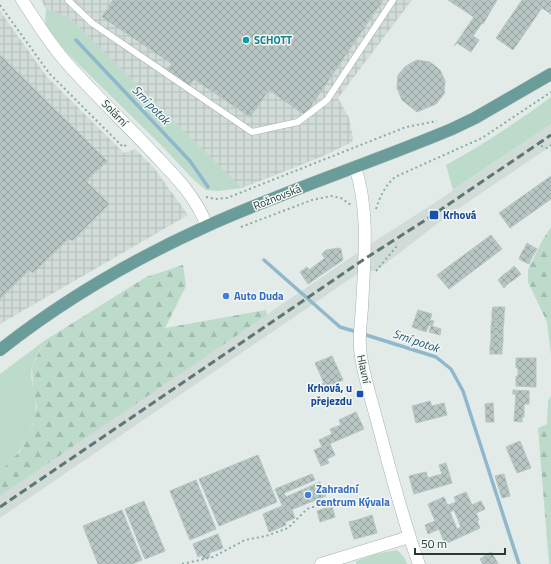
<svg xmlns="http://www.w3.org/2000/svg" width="551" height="564" font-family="'Titillium Web',sans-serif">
<defs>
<pattern id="industrial-grid" width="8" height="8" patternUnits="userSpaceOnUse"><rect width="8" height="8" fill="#d1dbd8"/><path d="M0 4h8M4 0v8" fill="none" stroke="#b3bdba"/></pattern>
<pattern id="forest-firs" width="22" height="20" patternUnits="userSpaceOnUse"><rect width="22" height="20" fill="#bddbca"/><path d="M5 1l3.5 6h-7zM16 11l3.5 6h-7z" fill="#a2bdae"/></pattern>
<pattern id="building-cross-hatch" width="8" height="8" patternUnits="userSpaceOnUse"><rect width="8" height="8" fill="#b8c6c3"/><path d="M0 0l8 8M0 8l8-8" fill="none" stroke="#95a29f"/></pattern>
</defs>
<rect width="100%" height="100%" fill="#e3ebe9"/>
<polygon fill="#d1dbd8" points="551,124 551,146 446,217 376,271 363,270 0,518 0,496 372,243 436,202"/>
<g fill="url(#industrial-grid)">
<polygon points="41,0 412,0 338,98 349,118 353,138 352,142 321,157 242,188 68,17 46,9"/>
<polygon points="0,11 47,77 124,153 135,149 154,168 188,215 0,324"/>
</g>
<g fill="#bddbca">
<polygon points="46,9 68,17 242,188 218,191 206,190 193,179 161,145 68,54 45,25"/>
<path d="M551 97V124L453 190 446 165C483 145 517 122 551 97Z"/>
<path d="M44 341C40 349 35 358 32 367 29 379 36 394 36 406 38 425 15 462 0 472V374Z"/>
<polygon points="397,550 404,557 407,564 356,564 356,561 376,554"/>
</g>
<g fill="url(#forest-firs)">
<polygon points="551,227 551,355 547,322 528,282 528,270 542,241"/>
<polygon points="183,265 186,286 165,328 266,310 267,315 0,496 0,472 20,451 33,425 37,407 33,388 32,367 44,341 146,277"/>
<polygon points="551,396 551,564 549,564 538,428 547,424 548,401"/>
</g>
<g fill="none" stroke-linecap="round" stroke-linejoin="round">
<g stroke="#8fb8cc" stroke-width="3.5">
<polyline points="76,40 190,161 208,187"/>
<polyline points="264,260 340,327 357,332"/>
<polyline points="363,334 436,357 451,369 463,391 519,564"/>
</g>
</g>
<g fill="url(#building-cross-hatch)" stroke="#b5c5c1" fill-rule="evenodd">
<polygon points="113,0 383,0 305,115 269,90 250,117 194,79 189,87 166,71 172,64 102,17"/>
<polygon points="448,0 477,0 468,13"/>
<polygon points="477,0 497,0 483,24 468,13"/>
<polygon points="522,0 531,0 542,8 513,50 496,38"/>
<polygon points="531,0 551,0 551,14 542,8"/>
<polygon points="474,17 482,23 473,36 479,40 471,52 457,43 454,46"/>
<polygon points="0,55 107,161 86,181 109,204 72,241 69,238 33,273 29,270 0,299"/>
<polygon points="417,60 430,62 440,70 445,81 444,94 436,104 417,112 402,100 397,88 398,75 406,66"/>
<polygon points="551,176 551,199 510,228 499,213"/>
<polygon points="491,235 502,249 449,289 437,275"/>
<polygon points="527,243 537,249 534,254 524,249"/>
<polygon points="339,248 341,249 343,260 331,268 322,254 326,250"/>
<polygon points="524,249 534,254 531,259 521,254"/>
<polygon points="521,254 531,259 529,264 519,259"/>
<polygon points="325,258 331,268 308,284 300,272 307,267 309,270"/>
<polygon points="514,266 521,274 515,279 509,271"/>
<polygon points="509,271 515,279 509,283 503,275"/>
<polygon points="503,275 509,283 504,288 498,280"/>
<polygon points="493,307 505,307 504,314 492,313"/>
<polygon points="418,310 432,314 430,320 434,321 432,326 441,329 440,335 429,332 431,326 429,325 426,332 412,327"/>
<polygon points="492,313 504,314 504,321 492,320"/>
<polygon points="492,320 504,321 503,328 491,327"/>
<polygon points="491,327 503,328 503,334 491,334"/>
<polygon points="491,334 503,334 503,341 491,340"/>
<polygon points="491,340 503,341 502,348 490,347"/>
<polygon points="490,347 502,348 502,354 490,354"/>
<polygon points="332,356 343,380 315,393 313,388 324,383 315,363"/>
<polygon points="516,358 536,358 536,387 516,386 516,376 518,376 518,368 516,368"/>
<polygon points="513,390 529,391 529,404 524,404 524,417 522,417 522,422 514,421 516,394 513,394"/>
<polygon points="430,401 432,406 444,403 447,415 416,423 412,406"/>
<polygon points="493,403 494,422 486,422 485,404"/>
<polygon points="356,412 364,429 322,447 319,440 332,434 330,429 341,425 339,420"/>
<polygon points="520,441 531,468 517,473 506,447"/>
<polygon points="330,444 335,455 327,459 329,463 321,466 314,450"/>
<polygon points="258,455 277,502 219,526 199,479"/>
<polygon points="446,463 452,483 414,494 409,476 426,472 428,478 442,474 439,465"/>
<polygon points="312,474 315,480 284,493 286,497 320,482 326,496 285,512 275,489"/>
<polygon points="504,474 510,496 502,498 495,476"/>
<polygon points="196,480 216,529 190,540 170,491"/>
<path d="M466 492 472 505 481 501 485 509 476 513 479 520 477 521 480 528 445 544 439 529 428 534 425 525 435 521 428 504 444 497 447 504 449 505 456 502 454 497ZM454 510 461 527 457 529 450 512Z"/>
<polygon points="144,501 165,551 145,559 125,509"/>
<polygon points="282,506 285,512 292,510 295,518 285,522 286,525 269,532 263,514"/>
<polygon points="332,506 335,517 320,522 317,511"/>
<polygon points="122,510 142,560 132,564 98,564 83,526"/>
<polygon points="372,515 377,533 362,537 357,520"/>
<polygon points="357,520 362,537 354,539 349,522"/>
<polygon points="218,534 223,548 209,553 210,557 203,559 202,555 198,557 193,544"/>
<polygon points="491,552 498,563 496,564 483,564 480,559"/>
</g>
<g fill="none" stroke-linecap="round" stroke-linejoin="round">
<g stroke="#a6b3b1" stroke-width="7">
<polyline id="service" points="68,0 92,23 252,132 298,122 327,100 393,0"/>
</g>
<g stroke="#a6b3b1" stroke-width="13">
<g id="minor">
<path d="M22 0C36 21 49 43 66 62 94 94 126 124 155 155 176 177 196 197 207 226"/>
<polyline points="321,564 409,537"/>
</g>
</g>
<g stroke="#a6b3b1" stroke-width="13">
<path id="tertiary" d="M355 167C370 211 364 262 362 308 361 321 359 335 360 348 362 372 371 398 377 421 390 469 402 518 419 564"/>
</g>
<g stroke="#c2c8c8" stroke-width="13">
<path id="primary" d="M0 350C63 300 134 259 207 226 287 190 371 163 452 129L475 118 551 74"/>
</g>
<g stroke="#85ada7" stroke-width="2" stroke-dasharray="2 3" stroke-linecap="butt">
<polyline points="0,5 49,73 123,147 128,144"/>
<polyline points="541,146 547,148 551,145"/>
<polyline points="206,197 215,199 227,198 406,127 437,121"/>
<path d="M376 209C380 196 385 186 395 177L482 138 551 92"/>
<polyline points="241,227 312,200 331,196 341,198 351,205"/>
<polyline points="376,271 396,247 396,243"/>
<polyline points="182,564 213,557 245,540 266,536 288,528 307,509 331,501"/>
</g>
<use href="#service" stroke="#fff" stroke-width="6"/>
<use href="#minor" stroke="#fff" stroke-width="12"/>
<use href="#tertiary" stroke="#fff" stroke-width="12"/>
<use href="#primary" stroke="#6a9d99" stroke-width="12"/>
<polyline stroke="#5e7774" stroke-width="3" stroke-dasharray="8 4" stroke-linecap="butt" points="0,507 363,260 427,219 551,135"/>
</g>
<circle fill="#0f9aa8" stroke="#f3f8f6" stroke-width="1.5" cx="246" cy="40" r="4"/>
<g fill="#1a4fb4" stroke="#f3f8f6" stroke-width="1.5">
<rect x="429" y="210" width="10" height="10" rx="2"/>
<rect x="356" y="390" width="8" height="8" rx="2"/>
</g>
<g fill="#3f7fe0" stroke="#f3f8f6" stroke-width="1.5">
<circle cx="226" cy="296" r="4"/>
<circle cx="308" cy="495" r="4"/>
</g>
<g text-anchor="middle" stroke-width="3" stroke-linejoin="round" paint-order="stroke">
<g font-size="11" font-weight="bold" fill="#0d838f" stroke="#f3f8f6" text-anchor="start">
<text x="254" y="44">SCHOTT</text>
</g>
<g font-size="11" fill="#243b39" stroke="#f3f8f6">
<text transform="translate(115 113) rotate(46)" y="4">Solární</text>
<text transform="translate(277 197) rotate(-22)" y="4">Rožnovská</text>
<text transform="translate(364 369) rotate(78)" y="4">Hlavní</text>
</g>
<g font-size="11" font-weight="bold" fill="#164399" stroke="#f3f8f6" text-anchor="start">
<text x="443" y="219">Krhová</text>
<text x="352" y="392" text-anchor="end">Krhová, u<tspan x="352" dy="13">přejezdu</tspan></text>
</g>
<g font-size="11" font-weight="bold" fill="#366cbe" stroke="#f3f8f6" text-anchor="start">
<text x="234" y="300">Auto Duda</text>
<text x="316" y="493">Zahradní<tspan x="316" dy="13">centrum Kývala</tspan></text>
</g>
<g font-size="12" font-style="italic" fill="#225773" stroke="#f3f8f6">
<text transform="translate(151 105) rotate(46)" y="4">Srní potok</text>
<text transform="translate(416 341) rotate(19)" y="4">Srní potok</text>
</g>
</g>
<path d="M415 548v6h90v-6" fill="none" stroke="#243b39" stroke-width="2"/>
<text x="421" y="548" font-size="12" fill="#243b39" stroke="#f3f8f6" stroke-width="3" paint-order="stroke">50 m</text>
</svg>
